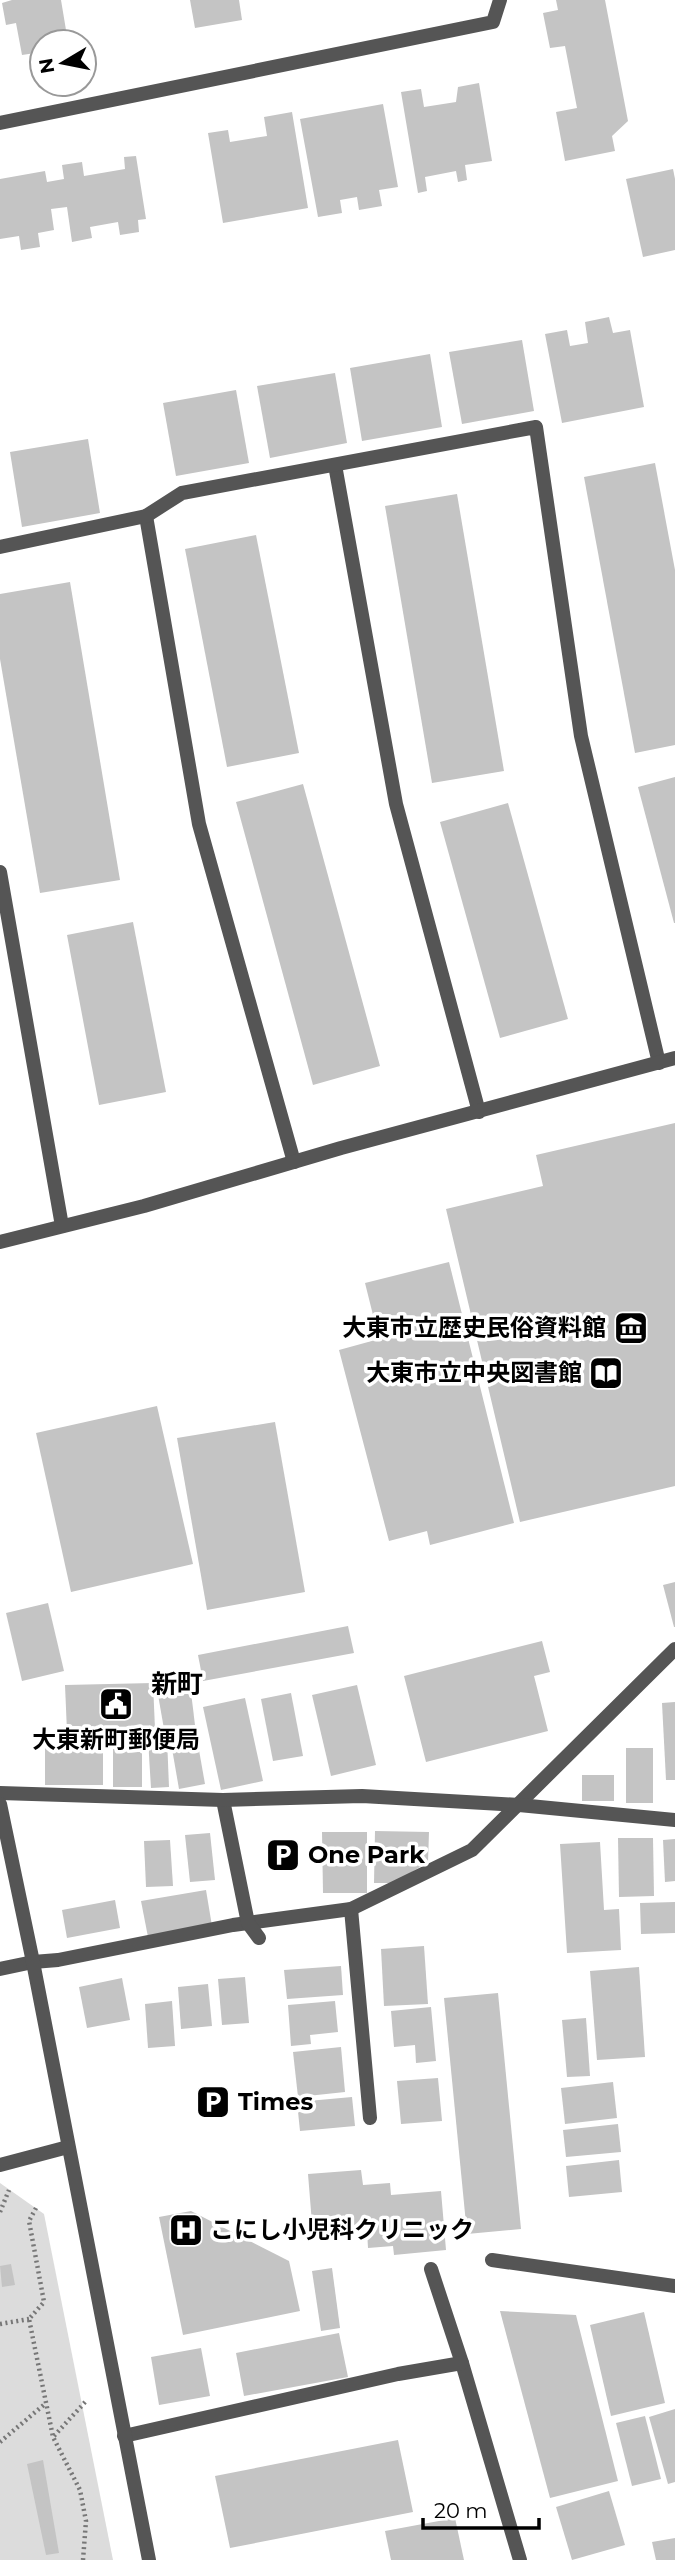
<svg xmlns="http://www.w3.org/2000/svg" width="675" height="2560" font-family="Montserrat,'Noto Sans JP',sans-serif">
<rect width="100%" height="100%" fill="#fff"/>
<polygon fill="#dcdcdc" points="0,2183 44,2214 113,2560 0,2560"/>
<g fill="#c4c4c4">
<polygon points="12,0 61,0 68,42 42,42 42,52 22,55 16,23 6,25 2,3"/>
<polygon points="190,0 239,0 242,20 195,28"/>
<polygon points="556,0 605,0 628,121 612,136 615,151 565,161 556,112 577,108 565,46 550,48 543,13 558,10"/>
<polygon points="479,83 492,161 465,165 467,180 458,182 456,171 425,177 427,191 418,193 401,92 421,89 424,107 456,102 458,87"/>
<polygon points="383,104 398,187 379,190 382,206 359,210 357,197 340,200 342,213 318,217 300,119"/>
<polygon points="292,112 308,208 223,223 208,133 228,130 230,142 267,136 264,117"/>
<polygon points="136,156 146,219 138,220 139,232 120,235 118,222 90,227 92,238 72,242 67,207 51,209 54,230 38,233 40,247 21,250 19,236 0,239 0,179 45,171 47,182 64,179 62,165 82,162 84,176 125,169 124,157"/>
<polygon points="673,169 675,179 675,250 643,257 626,179"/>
<polygon points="609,317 613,333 630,330 644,407 562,423 545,334 567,330 570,346 588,343 585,322"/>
<polygon points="522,340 534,411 462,424 449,352"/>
<polygon points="430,354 442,427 362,441 350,368"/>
<polygon points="335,373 347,443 270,458 257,386"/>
<polygon points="236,390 249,463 176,476 163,403"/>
<polygon points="88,439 100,513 22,527 10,452"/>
<polygon points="655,463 675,570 675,745 635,753 584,477"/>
<polygon points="457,494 504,771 432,783 385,506"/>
<polygon points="256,535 299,753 227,767 185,549"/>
<polygon points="70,582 120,880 40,893 0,659 0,594"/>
<polygon points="675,777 675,923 674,923 638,787"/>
<polygon points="303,784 380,1066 313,1085 236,802"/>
<polygon points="508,803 568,1019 500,1038 440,822"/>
<polygon points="133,922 166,1092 99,1105 67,935"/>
<polygon points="675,1123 675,1486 520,1522 446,1209 543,1186 536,1155"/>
<polygon points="449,1262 514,1523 430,1545 427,1531 389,1541 339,1350 379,1339 365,1283"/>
<polygon points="157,1406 193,1564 71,1592 36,1433"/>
<polygon points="275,1422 305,1592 207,1610 177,1438"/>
<polygon points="675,1582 675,1627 674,1627 663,1585"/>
<polygon points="48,1603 64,1671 22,1681 6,1613"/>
<polygon points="348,1626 354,1653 203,1681 198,1655"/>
<polygon points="542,1641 550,1672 534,1676 548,1731 426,1762 404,1676"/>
<polygon points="153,1683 155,1729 67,1732 65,1685"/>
<polygon points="190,1684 195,1725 164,1729 157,1689"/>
<polygon points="357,1685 376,1765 331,1776 312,1695"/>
<polygon points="291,1693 303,1756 273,1761 261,1699"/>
<polygon points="245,1698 263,1781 221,1790 203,1707"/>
<polygon points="675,1702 675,1780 666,1780 662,1703"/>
<polygon points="196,1733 205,1784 179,1789 170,1737"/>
<polygon points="167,1738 169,1787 151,1788 148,1739"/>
<rect x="113" y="1741" width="29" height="46"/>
<rect x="45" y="1747" width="58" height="38"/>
<rect x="626" y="1748" width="27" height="55"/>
<rect x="582" y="1775" width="32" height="26"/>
<polygon points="375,1831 429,1832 428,1862 394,1883 374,1883"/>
<polygon points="322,1832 367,1832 367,1893 323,1893"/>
<polygon points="210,1833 215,1880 190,1882 185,1835"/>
<polygon points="618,1838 653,1838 654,1896 619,1897"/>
<polygon points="675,1839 675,1881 665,1882 663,1840"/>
<polygon points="170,1840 173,1886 146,1887 144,1841"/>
<polygon points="600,1842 604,1910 619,1909 621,1950 567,1953 560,1844"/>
<polygon points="206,1890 212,1926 148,1937 141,1901"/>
<polygon points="115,1900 120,1928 67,1938 62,1910"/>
<polygon points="675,1902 675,1933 641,1934 640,1903"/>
<polygon points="424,1946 428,2004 384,2006 381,1949"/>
<polygon points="341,1966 343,1995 287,1999 284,1970"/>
<polygon points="639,1967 645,2057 597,2060 590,1971"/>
<polygon points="245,1977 249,2023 222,2025 218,1979"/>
<polygon points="122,1978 130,2020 87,2028 79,1987"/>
<polygon points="208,1984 212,2026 181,2029 178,1987"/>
<polygon points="498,1993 521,2229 467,2234 444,1998"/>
<polygon points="172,2001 175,2046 148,2048 145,2004"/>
<polygon points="335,2001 338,2032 310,2035 311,2044 291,2046 288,2005"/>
<polygon points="431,2007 436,2061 416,2063 415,2045 394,2047 391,2011"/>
<polygon points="586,2018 590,2076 567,2077 562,2020"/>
<polygon points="341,2047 345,2092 298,2097 293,2052"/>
<polygon points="438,2078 442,2121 401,2124 397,2081"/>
<polygon points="613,2082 617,2118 565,2124 561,2088"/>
<polygon points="352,2097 355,2126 300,2131 297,2102"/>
<polygon points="618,2124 621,2152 566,2157 563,2130"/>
<polygon points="619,2160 622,2192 569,2197 566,2166"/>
<polygon points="361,2170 363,2185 390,2183 391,2195 441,2191 446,2250 394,2255 393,2246 368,2248 367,2231 313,2236 308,2174"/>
<polygon points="191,2211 289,2261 300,2311 183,2335 159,2217"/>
<polygon points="11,2264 15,2285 2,2287 0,2266"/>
<polygon points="332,2268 340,2328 321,2331 312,2271"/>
<polygon points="500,2311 576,2315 618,2481 550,2498"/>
<polygon points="644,2312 665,2403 611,2416 590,2325"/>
<polygon points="339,2333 348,2377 244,2396 236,2353"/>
<polygon points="201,2348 210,2396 159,2405 151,2357"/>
<polygon points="675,2409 675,2482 668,2484 649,2417"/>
<polygon points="645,2416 661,2479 632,2486 616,2423"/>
<polygon points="398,2440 413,2512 230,2548 215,2476"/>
<polygon points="43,2460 59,2553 46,2555 27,2464"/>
<polygon points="609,2491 625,2545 572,2560 556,2507"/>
<polygon points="455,2518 464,2560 391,2560 385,2531"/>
<polygon points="675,2538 675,2560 656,2560 652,2542"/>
</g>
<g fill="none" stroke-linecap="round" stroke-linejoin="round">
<g stroke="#777" stroke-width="4.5" stroke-dasharray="2 3.5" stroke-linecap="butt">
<polyline points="36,2208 29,2221 44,2302 29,2319 53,2437 80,2490 86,2521 83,2560"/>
<polyline points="0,2212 9,2190"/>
<polyline points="0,2324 29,2319"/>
<polyline points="54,2436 87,2400"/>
<polyline points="0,2442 46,2403"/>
</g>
<g stroke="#555" stroke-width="14">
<polyline points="351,1909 370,2118"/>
<polyline points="0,1969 33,1962 58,1960 233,1925 351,1909 472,1850 675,1649"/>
</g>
<g stroke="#555" stroke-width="14">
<polyline points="0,123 493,22 500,0"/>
<polyline points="335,465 396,804 479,1112"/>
<polyline points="146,516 199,824 294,1162"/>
<polyline points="0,547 146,516 182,493 536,427 581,736 659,1063"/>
<polyline points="0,872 62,1226"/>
<polyline points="223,1800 248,1923 259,1938"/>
<polyline points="492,2260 675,2286"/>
<polyline points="431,2269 462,2363 520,2560"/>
<polyline points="124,2436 398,2374 462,2363"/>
</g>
<g stroke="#555" stroke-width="14">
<polyline points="0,1242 144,1206 341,1148 675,1058"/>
<polyline points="0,1793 223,1800 362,1796 519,1805 675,1820"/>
<polyline points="0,1804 33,1962 149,2560"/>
<polyline points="0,2165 68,2147"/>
</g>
</g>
<defs>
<g id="museum-square" transform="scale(1.75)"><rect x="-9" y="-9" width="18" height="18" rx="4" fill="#000" stroke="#fff"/><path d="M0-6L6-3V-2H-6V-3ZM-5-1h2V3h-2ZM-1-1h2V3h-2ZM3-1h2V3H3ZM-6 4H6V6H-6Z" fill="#fff"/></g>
<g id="library-square" transform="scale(1.75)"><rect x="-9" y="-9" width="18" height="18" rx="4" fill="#000" stroke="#fff"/><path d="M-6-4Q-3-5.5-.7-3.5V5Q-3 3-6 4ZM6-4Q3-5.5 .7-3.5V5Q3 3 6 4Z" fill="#fff"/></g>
<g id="civic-square" transform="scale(1.75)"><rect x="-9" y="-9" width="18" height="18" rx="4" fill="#000" stroke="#fff"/><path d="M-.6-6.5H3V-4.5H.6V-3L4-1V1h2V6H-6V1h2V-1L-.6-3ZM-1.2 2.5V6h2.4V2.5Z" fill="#fff"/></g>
<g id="parking-square" transform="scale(1.75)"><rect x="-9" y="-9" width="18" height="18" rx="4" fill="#000" stroke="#fff"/><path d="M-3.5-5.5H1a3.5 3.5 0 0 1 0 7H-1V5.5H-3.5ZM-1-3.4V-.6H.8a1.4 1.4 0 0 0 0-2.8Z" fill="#fff"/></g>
<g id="hospital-square" transform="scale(1.75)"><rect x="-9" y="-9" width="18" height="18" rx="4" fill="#000" stroke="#fff"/><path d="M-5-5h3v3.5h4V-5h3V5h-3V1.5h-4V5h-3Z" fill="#fff"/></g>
</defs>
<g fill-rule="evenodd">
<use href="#museum-square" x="631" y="1328"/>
<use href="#library-square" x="606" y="1373"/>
<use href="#civic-square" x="116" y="1704"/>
<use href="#parking-square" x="283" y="1855"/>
<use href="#parking-square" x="213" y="2102"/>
<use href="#hospital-square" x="186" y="2230"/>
</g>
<g text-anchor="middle" stroke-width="7" stroke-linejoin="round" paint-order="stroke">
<g font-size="24" font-weight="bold" fill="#000" stroke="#fff" text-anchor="start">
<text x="606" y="1336" text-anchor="end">大東市立歴史民俗資料館</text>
<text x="582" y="1381" text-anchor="end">大東市立中央図書館</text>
<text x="116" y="1748" text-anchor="middle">大東新町郵便局</text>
<text x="308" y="1863">One Park</text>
<text x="238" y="2110">Times</text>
<text x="210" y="2238">こにし小児科クリニック</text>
</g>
<g font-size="26" font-weight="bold" fill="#000" stroke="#fff">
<text x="177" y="1693">新町</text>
</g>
</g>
<g transform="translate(63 63) rotate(260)"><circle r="33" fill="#ffffff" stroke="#999999" stroke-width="2"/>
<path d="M0-5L12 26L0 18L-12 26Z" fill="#000000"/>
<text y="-10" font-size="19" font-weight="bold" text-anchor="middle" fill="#000000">N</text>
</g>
<path d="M423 2518v10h116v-10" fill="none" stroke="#000000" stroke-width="3.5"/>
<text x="434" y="2518" font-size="21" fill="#000000" stroke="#ffffff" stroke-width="5" paint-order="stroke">20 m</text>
</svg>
